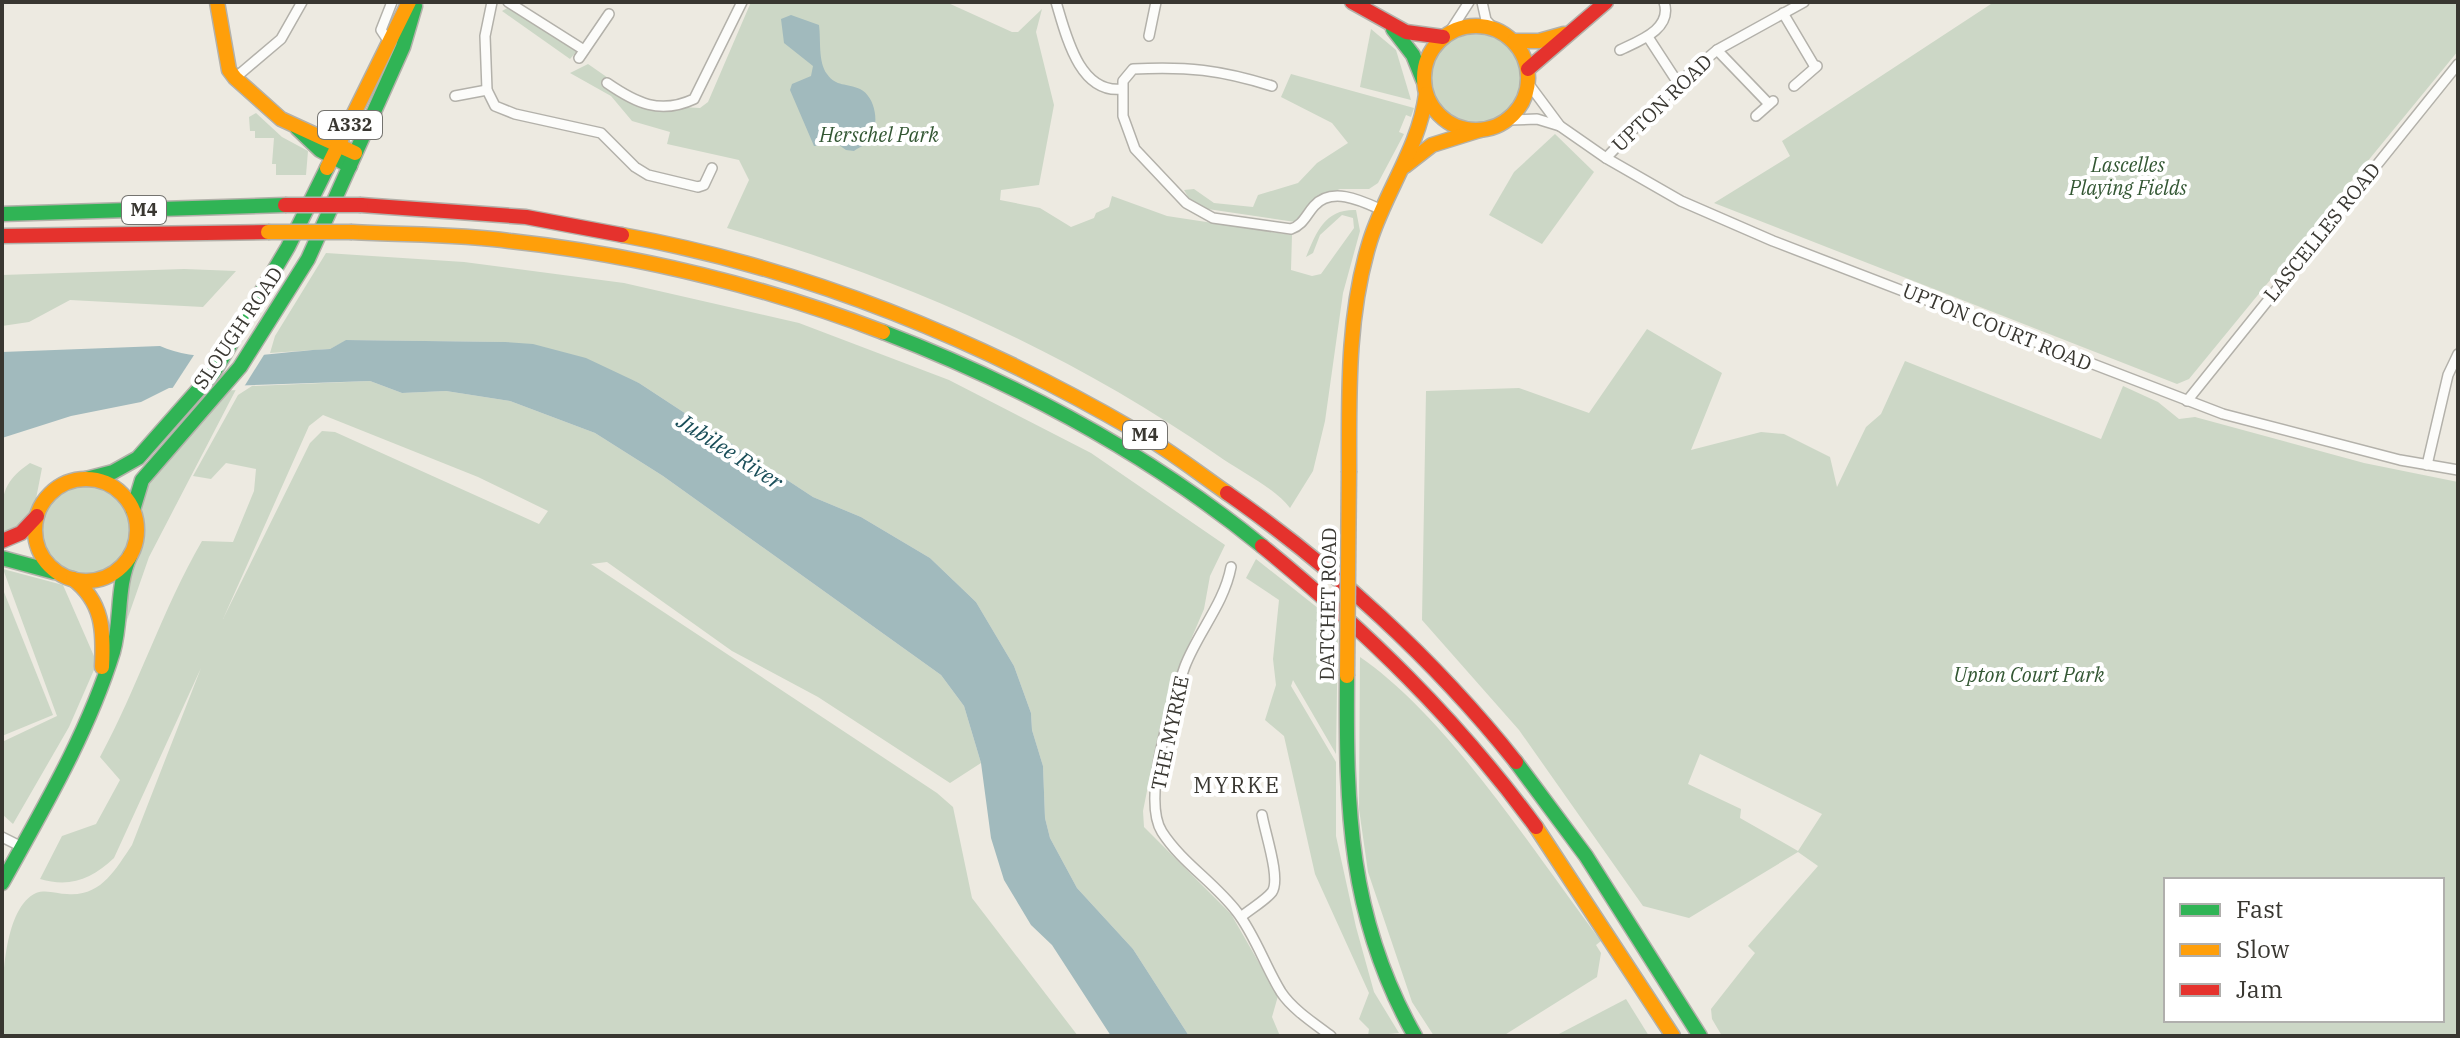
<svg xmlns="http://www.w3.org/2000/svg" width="2460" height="1038" font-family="'IBM Plex Serif',serif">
<rect width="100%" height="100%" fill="#edeae1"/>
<g fill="#ccd7c6" fill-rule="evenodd">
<path d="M751 2H946L1012 32H1018L1042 9 1036 32 1054 105 1039 185 1001 190 1000 200 1040 208 1071 227 1094 218 1096 213 1109 207 1112 196 1167 216 1292 235 1291 270 1312 276 1321 274 1354 228 1353 218 1342 215 1320 235 1313 253 1306 257C1317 231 1325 209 1356 210L1360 231 1343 293 1325 421 1313 471 1290 508C1274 487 1239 471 1217 455 1067 351 901 278 727 228L749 180 739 160 667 144 670 132 632 121 611 96 570 73 588 64 647 105 700 108 708 102Z"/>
<polygon points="1994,2 2458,2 2458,51 2189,379 2177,384 1714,203 1790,156 1782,141"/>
<polygon points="509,7 513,8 577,51 570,59 502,11"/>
<polygon points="1371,29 1396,50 1411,100 1360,87"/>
<circle cx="1476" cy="79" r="45"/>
<polygon points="1291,74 1414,108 1411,117 1406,115 1399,132 1404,134 1378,183 1369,189 1340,189 1318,198 1295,222 1194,207 1184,190 1194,189 1214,203 1253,207 1258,195 1298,183 1317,163 1348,143 1332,123 1281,97"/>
<polygon points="256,113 282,137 308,151 306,175 276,175 276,164 272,164 274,138 255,138 255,131 250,131 249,117"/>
<polygon points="1555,134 1594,172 1542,244 1489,215 1514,172"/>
<polygon points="326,253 464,262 624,283 799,323 949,380 1091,453 1225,545 1210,576 1204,609 1175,677 1150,776 1143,811 1144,827 1231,914 1278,996 1272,1017 1280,1036 1189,1036 1133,949 1077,888 1050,838 1045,818 1043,766 1032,730 1031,713 1014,666 976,602 930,558 861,517 813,497 639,383 548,349 504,342 347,340 330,349 270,353 275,336"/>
<polygon points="184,269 236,271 203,307 70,300 29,322 2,326 2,275"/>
<path d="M1647 329 1722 373 1691 450 1761 432 1784 434 1830 457 1837 487 1866 427 1881 414 1905 361 2101 439 2123 386 2158 402 2179 419 2195 417 2364 463 2458 482V1036H1722L1712 1019 1711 1009 1755 953 1748 946 1818 866 1798 852 1689 918 1643 906 1519 730 1422 620 1426 391 1519 388 1589 413ZM1700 754 1822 814 1798 851 1740 818 1741 809 1688 784ZM2166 880H2442V1020H2166Z"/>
<polygon points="242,373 244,374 149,557 119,643 131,561 141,541 139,505 146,481"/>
<path d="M370 381 402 393 446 391 510 401 595 433 663 476 941 675 964 706 981 763 950 783 818 697 732 651 607 562 591 564 937 793 953 807 972 898 1078 1036H2C2 998 0 910 36 893 46 889 58 894 67 894 101 897 115 870 132 845L201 668 114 858C92 879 70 888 40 879L62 836 96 824 120 780 100 757C138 687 162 610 202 541L233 542 254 491 256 469 226 463 211 479 193 476 238 395 252 386ZM323 415 478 477 548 511 539 524 335 432 322 431 310 443 223 619 309 426Z"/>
<path d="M30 463 42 468 35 504 17 530 2 531C2 497 0 484 30 463Z"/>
<circle cx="86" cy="529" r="44"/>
<polygon points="1256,559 1338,624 1336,754 1293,680 1291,686 1336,762 1336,836 1356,927 1374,992 1399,1033 1368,1036 1369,1029 1359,1019 1369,993 1315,874 1284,736 1265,720 1276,685 1273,659 1279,600 1246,578"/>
<polygon points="3,569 63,585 97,663 69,727 13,824 2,814 2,742 57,716"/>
<polygon points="2,587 53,715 2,736"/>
<path d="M1360 657C1450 719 1534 853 1601 941L1596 945 1601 953 1597 977 1503 1036H1434L1412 1002 1368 872 1359 809Z"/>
<polygon points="1626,999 1649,1036 1555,1036"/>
</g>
<g fill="#a1babd">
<path d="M791 15 819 25C821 40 818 62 827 74 836 87 847 83 860 89 876 97 880 125 870 140 867 144 858 148 854 151L846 150 829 138 823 145 814 146 790 90 792 84 811 76 813 66 784 43 781 19Z"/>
<path d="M346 340 505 342 533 344 586 358 639 383 813 497 861 517 930 558 976 602 1014 666 1031 713 1032 730 1043 766 1045 818 1050 838 1077 888 1133 949 1189 1036H1111L1052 945 1031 925 1004 880 991 838 981 763 964 706 941 675 663 476 595 433 510 401 446 391 402 393 370 381 169 388 141 402 71 416 2 438V352L160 346C205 367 280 351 330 349Z"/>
</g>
<polygon fill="#edeae1" points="267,350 242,390 170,392 196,352"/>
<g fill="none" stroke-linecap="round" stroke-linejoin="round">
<g stroke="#b3b1aa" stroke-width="12">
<g id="street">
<polyline points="492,2 485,36 487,90 495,106 515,114 601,133 635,167 648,175 698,187 704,185 712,168"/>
<polyline points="508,2 584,50"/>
<path d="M1056 2C1066 35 1079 94 1122 89"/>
<polyline points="1482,2 1486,20 1493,28"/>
<polyline points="1783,13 1815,67"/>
<polyline points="1449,33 1469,2"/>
<polyline points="1149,36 1156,2"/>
<polyline points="1648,37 1678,83"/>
<polyline points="389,42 381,30 392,2"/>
<path d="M1620 50C1639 41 1673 29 1664 2"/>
<polyline points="1717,50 1769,104"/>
<polyline points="579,58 609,14"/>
<polyline points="235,78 281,39 302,2"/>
<path d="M607 83C636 103 660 115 694 99L742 2"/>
<polyline points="1528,83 1560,126 1606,158 1681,201 1773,241 2223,414 2400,460 2458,470"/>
<path d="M1272 86C1221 70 1186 66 1133 69L1123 81V116L1135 149 1186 203 1213 218 1291 229C1303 225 1306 215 1314 206 1332 186 1362 201 1382 210"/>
<polyline points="1794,86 1817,66"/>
<polyline points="455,96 487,90"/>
<polyline points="1756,116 1773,101"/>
<polyline points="1508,120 1537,119 1560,126"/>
<polyline points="1606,158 1678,83 1717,50 1804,2"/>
<polyline points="2187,401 2458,64"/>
<polyline points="2427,465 2448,375 2458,354"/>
<path d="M1231 567C1224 604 1198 632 1185 666 1172 702 1141 799 1162 832 1182 863 1214 882 1237 912 1255 935 1265 966 1281 992 1292 1009 1315 1024 1331 1036"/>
<polyline points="2,837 22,847"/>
<path d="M1241 917C1250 909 1265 901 1272 892 1281 879 1265 833 1262 815"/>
</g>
</g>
<g stroke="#b3b1aa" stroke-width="17">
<g id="fast">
<polyline points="1393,29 1413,55 1423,80"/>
<polyline points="297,128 320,150 350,166"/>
<polyline points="2,214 285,205"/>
<path d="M883 332C1018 384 1149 454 1262 546"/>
<polyline points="86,479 113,472 138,458 214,372 288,247 327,168"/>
<polyline points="133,510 142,480 240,367 308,259 403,47 415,6"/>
<polyline points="2,558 54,572"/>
<path d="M1347 676C1346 808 1348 918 1415 1036"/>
<polyline points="1516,762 1586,856 1700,1036"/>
<path d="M2 883C43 809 88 733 113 652 122 620 116 587 130 556"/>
</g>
</g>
<g stroke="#b3b1aa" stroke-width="17">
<g id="slow">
<polyline points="217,2 229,70 235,78 281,119 355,153"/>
<circle cx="1476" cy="78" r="52"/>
<polyline points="1514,41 1539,41 1564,34"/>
<polyline points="1405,166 1432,145 1480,130"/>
<polyline points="327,168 409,2"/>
<path d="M352 232C404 235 458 234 510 241 638 255 763 286 883 332"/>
<path d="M622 235C804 268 976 338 1136 431 1168 449 1197 472 1227 493"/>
<path d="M1349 471C1349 394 1347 315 1370 241 1386 190 1419 148 1426 94"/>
<circle cx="86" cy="530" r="51"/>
<path d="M73 579C103 602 104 631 102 667"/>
<polyline points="1536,827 1673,1036"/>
</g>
</g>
<g stroke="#b3b1aa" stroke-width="17">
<g id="jam">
<polyline points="1352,2 1406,32 1443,37"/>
<polyline points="1528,69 1606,2"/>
<polyline points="361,205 526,217 622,235"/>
<polyline points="2,236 268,232"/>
<path d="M1227 493C1333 567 1435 660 1516 762"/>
<polyline points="2,541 21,533 37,516"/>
<path d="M1262 546C1365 630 1457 719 1536 827"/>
</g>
</g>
<use href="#street" stroke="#fcfcfa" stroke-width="9"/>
<use href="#fast" stroke="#30b455" stroke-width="14"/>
<use href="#slow" stroke="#ff9f0a" stroke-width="14"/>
<use href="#jam" stroke="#e5322d" stroke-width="14"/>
<g stroke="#b3b1aa" stroke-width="17" stroke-linecap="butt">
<g id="slow-bridge">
<polyline points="268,232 352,232"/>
<polyline points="1347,676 1349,471"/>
</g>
</g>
<g stroke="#b3b1aa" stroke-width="17" stroke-linecap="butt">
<polyline id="jam-bridge" points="285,205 361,205"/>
</g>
<use href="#slow-bridge" stroke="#ff9f0a" stroke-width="14"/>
<use href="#jam-bridge" stroke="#e5322d" stroke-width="14"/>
</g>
<g text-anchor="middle" stroke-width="8" stroke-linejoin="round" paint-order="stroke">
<g fill="#fff" stroke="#74736f" stroke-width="2">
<rect x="318" y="111" width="64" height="28" rx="6"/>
<rect x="122" y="196" width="44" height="28" rx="6"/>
<rect x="1123" y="421" width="44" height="28" rx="6"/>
</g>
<g font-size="18" font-weight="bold" fill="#393731">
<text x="350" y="131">A332</text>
<text x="144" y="216">M4</text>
<text x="1145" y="441">M4</text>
</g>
<g font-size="20" fill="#393731" stroke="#fff">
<text transform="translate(1662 103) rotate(-44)" y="7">UPTON ROAD</text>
<text transform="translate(2322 232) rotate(-51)" y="7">LASCELLES ROAD</text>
<text transform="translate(1997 327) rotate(22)" y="7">UPTON COURT ROAD</text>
<text transform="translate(238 328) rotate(-56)" y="7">SLOUGH ROAD</text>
<text transform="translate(1328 604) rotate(-89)" y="7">DATCHET ROAD</text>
<text transform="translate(1170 733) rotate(-78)" y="7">THE MYRKE</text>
</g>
<g font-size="20" font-style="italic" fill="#335733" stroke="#fff">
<text x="879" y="142">Herschel Park</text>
<text x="2128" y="172">Lascelles<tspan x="2128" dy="23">Playing Fields</tspan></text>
<text x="2029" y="682">Upton Court Park</text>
</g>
<g font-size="22" font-style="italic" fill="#1a4e59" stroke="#fff">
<text transform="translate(730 451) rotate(33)" y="8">Jubilee River</text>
</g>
<g font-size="22" letter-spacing="2" fill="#393731" stroke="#fff">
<text x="1237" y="793">MYRKE</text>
</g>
</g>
<rect width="2460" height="1038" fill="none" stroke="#393731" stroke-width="8"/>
<rect x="2164" y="878" width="280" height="144" fill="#ffffff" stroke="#b0afad" stroke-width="2"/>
<rect x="2180" y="904" width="40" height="12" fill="#30b455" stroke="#b0afad" stroke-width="2"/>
<text x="2236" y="918" font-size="24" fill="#393731">Fast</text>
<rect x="2180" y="944" width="40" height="12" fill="#ff9f0a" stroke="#b0afad" stroke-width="2"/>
<text x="2236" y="958" font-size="24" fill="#393731">Slow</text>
<rect x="2180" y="984" width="40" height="12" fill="#e5322d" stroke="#b0afad" stroke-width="2"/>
<text x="2236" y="998" font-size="24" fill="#393731">Jam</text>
</svg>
